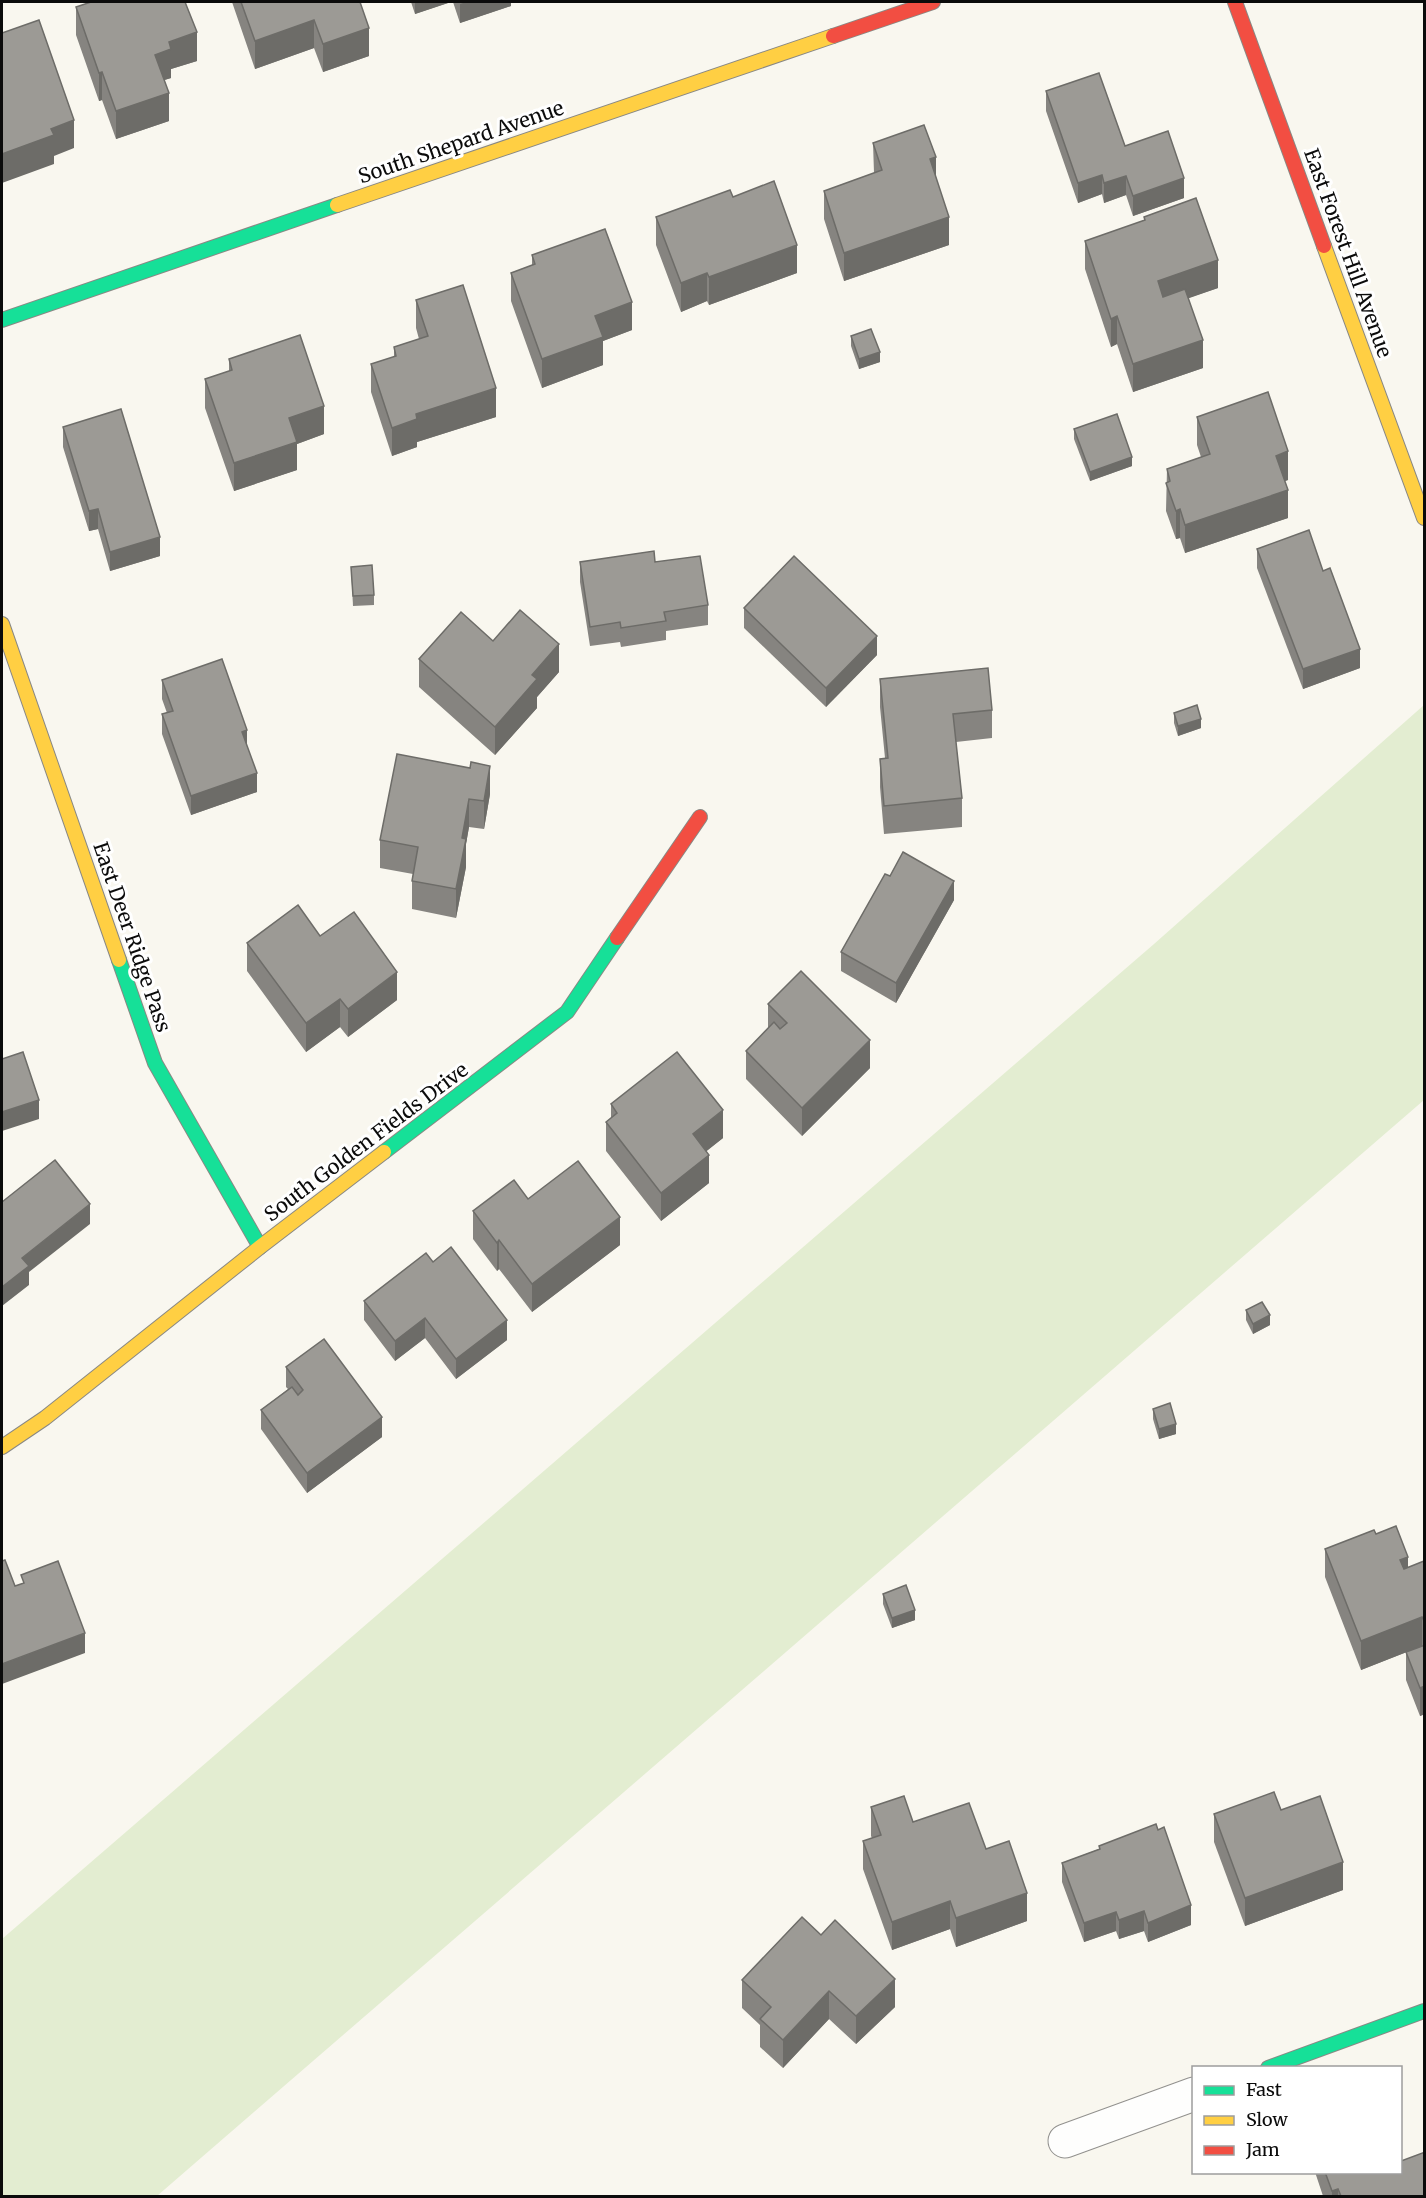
<svg xmlns="http://www.w3.org/2000/svg" width="1426" height="2198" font-family="Merriweather,serif">
<rect width="100%" height="100%" fill="#f9f7ef"/>
<polygon fill="#e3edd1" points="1424,705 1424,1100 157,2196 2,2196 2,1939 1154,944"/>
<g fill="none" stroke-linecap="round" stroke-linejoin="round">
<g stroke="#92918e" stroke-width="35">
<polyline id="street" points="1065,2141 1194,2094"/>
</g>
<g stroke="#898884" stroke-width="16">
<g id="fast">
<polyline points="2,320 337,205"/>
<polyline points="119,960 155,1063 260,1247"/>
<polyline points="384,1152 567,1012 617,938"/>
<polyline points="1268,2068 1424,2011"/>
</g>
</g>
<g stroke="#898884" stroke-width="16">
<g id="slow">
<polyline points="337,205 833,36"/>
<polyline points="1324,246 1424,518"/>
<polyline points="2,624 119,960"/>
<polyline points="2,1447 45,1418 260,1247 384,1152"/>
</g>
</g>
<g stroke="#898884" stroke-width="16">
<g id="jam">
<polyline points="1235,2 1324,246"/>
<polyline points="833,36 933,2"/>
<polyline points="617,938 700,817"/>
</g>
</g>
<use href="#street" stroke="#fefefd" stroke-width="33"/>
<use href="#fast" stroke="#16e098" stroke-width="14"/>
<use href="#slow" stroke="#ffcf43" stroke-width="14"/>
<use href="#jam" stroke="#f24e42" stroke-width="14"/>
</g>
<g fill="#868480">
<polygon points="232,2 360,2 369,56 323,72 314,48 255,69"/>
<polygon points="411,2 451,2 415,14"/>
<polygon points="453,2 511,2 511,6 460,23"/>
<polygon points="76,7 197,61 171,69 171,78 164,80 169,121 116,139 102,100 99,101 76,35"/>
<polygon points="1046,91 1125,146 1184,198 1133,216 1126,195 1104,203 1102,194 1078,203 1046,111"/>
<polygon points="873,143 936,177 949,245 844,281 824,219 824,191 874,173"/>
<polygon points="733,197 797,273 709,305 707,301 681,312 656,245 656,217"/>
<polygon points="1144,217 1218,288 1188,298 1203,368 1133,392 1117,344 1111,347 1085,269 1085,241 1144,221"/>
<polygon points="532,255 632,330 603,341 603,365 542,388 511,301 511,273 532,265"/>
<polygon points="416,300 496,417 417,442 417,447 392,456 371,392 371,364 394,357 394,347 419,339 416,328"/>
<polygon points="851,336 880,362 859,369 851,346"/>
<polygon points="229,359 324,434 297,444 297,470 234,491 205,408 205,379 229,371"/>
<polygon points="1197,417 1288,480 1285,481 1288,518 1185,553 1180,538 1176,539 1166,511 1167,469 1201,457 1197,445"/>
<polygon points="63,427 160,556 110,571 98,529 89,531 63,447"/>
<polygon points="1074,429 1132,466 1090,481 1074,439"/>
<polygon points="1257,549 1360,668 1303,689 1257,568"/>
<polygon points="580,562 655,562 708,605 708,625 666,631 666,640 621,647 620,642 590,646 580,582"/>
<polygon points="351,567 374,595 374,605 353,606"/>
<polygon points="744,608 877,655 826,707 744,628"/>
<polygon points="493,641 559,672 537,697 537,708 495,755 419,687 419,659"/>
<polygon points="880,679 992,710 992,738 956,742 962,798 962,827 884,834 880,787 880,759 885,758 880,707"/>
<polygon points="162,680 247,747 257,792 191,815 162,734 162,714 167,713 162,699"/>
<polygon points="1174,713 1201,728 1178,736 1174,723"/>
<polygon points="470,768 490,794 484,829 469,827 466,844 466,867 456,918 412,909 412,881 413,874 380,868 380,840"/>
<polygon points="890,876 954,900 896,1003 841,971 841,952"/>
<polygon points="320,936 397,1000 348,1037 340,1027 306,1052 247,971 247,943"/>
<polygon points="768,1004 870,1068 802,1136 746,1079 746,1051 768,1028"/>
<polygon points="611,1104 723,1138 706,1151 709,1183 661,1221 606,1151 606,1122 611,1118"/>
<polygon points="528,1199 620,1245 532,1312 499,1269 497,1271 473,1239 473,1211"/>
<polygon points="433,1262 507,1340 456,1379 425,1338 395,1361 364,1320 364,1301"/>
<polygon points="1246,1310 1270,1325 1253,1334 1246,1320"/>
<polygon points="286,1367 382,1437 307,1493 261,1429 261,1410 288,1389 286,1387"/>
<polygon points="1153,1409 1176,1434 1159,1439 1153,1419"/>
<polygon points="1376,1534 1408,1567 1425,1563 1425,1714 1420,1716 1406,1680 1406,1652 1422,1646 1361,1670 1325,1577 1325,1549"/>
<polygon points="883,1594 915,1620 892,1628 883,1604"/>
<polygon points="871,1807 986,1849 1027,1921 956,1947 950,1929 892,1950 863,1869 863,1841 872,1838 871,1836"/>
<polygon points="1281,1810 1343,1890 1245,1926 1214,1842 1214,1814"/>
<polygon points="1099,1846 1191,1925 1148,1942 1144,1931 1119,1939 1116,1931 1084,1942 1062,1882 1062,1863 1099,1849"/>
<polygon points="802,1917 895,2007 856,2044 829,2019 783,2068 760,2047 760,2025 742,2008 742,1980"/>
<polygon points="1315,2172 1401,2172 1425,2196 1323,2196"/>
</g>
<g fill="#6d6c68">
<polygon points="415,2 451,2 415,14"/>
<polygon points="466,2 511,2 511,6 460,23 460,4"/>
<polygon points="314,20 314,48 255,69 255,41"/>
<polygon points="369,28 369,56 323,72 323,44"/>
<polygon points="197,32 197,61 171,69 171,78 155,83 155,55 169,42"/>
<polygon points="102,72 102,100 99,101 99,73"/>
<polygon points="169,93 169,121 116,139 116,111"/>
<polygon points="74,120 74,148 54,156 54,164 2,183 2,154 51,129"/>
<polygon points="936,157 936,185 930,159"/>
<polygon points="1102,175 1102,194 1078,203 1078,183"/>
<polygon points="1126,176 1126,195 1104,203 1104,183"/>
<polygon points="1184,178 1184,198 1133,216 1133,196"/>
<polygon points="949,217 949,245 844,281 844,253"/>
<polygon points="797,245 797,273 709,305 709,277"/>
<polygon points="1218,260 1218,288 1158,309 1158,281"/>
<polygon points="707,273 707,301 681,312 681,283"/>
<polygon points="632,302 632,330 603,341 603,365 542,388 542,359 595,316"/>
<polygon points="1117,316 1117,344 1111,347 1111,319"/>
<polygon points="1203,340 1203,368 1133,392 1133,364"/>
<polygon points="880,352 880,362 859,369 859,359"/>
<polygon points="496,388 496,417 417,442 417,447 392,456 392,428 416,414"/>
<polygon points="324,406 324,434 297,444 297,470 234,491 234,463 289,418"/>
<polygon points="1288,451 1288,480 1276,484 1276,456"/>
<polygon points="1132,457 1132,466 1090,481 1090,472"/>
<polygon points="1288,490 1288,518 1185,553 1185,525"/>
<polygon points="98,509 98,529 89,531 89,511"/>
<polygon points="1180,509 1180,538 1176,539 1176,511"/>
<polygon points="160,537 160,556 110,571 110,552"/>
<polygon points="877,636 877,655 826,707 826,688"/>
<polygon points="559,644 559,672 537,697 537,708 495,755 495,727 532,675"/>
<polygon points="1360,649 1360,668 1303,689 1303,669"/>
<polygon points="1201,719 1201,728 1178,736 1178,726"/>
<polygon points="247,730 247,750 242,732"/>
<polygon points="490,766 490,794 484,829 484,801"/>
<polygon points="257,773 257,792 191,815 191,796"/>
<polygon points="469,799 469,827 466,844 466,867 456,918 456,889 462,838"/>
<polygon points="954,881 954,900 896,1003 896,983"/>
<polygon points="397,972 397,1000 348,1037 348,1009"/>
<polygon points="340,999 340,1027 306,1052 306,1023"/>
<polygon points="870,1040 870,1068 802,1136 802,1108"/>
<polygon points="39,1100 39,1119 2,1131 2,1112"/>
<polygon points="723,1110 723,1138 693,1162 693,1134"/>
<polygon points="709,1155 709,1183 661,1221 661,1193"/>
<polygon points="90,1204 90,1224 29,1272 29,1285 2,1306 2,1287 22,1258"/>
<polygon points="620,1217 620,1245 532,1312 532,1284"/>
<polygon points="499,1240 499,1269 497,1271 497,1243"/>
<polygon points="1270,1315 1270,1325 1253,1334 1253,1324"/>
<polygon points="425,1318 425,1338 395,1361 395,1341"/>
<polygon points="507,1320 507,1340 456,1379 456,1359"/>
<polygon points="382,1417 382,1437 307,1493 307,1473"/>
<polygon points="1176,1424 1176,1434 1159,1439 1159,1429"/>
<polygon points="1408,1557 1408,1585 1400,1560"/>
<polygon points="915,1610 915,1620 892,1628 892,1618"/>
<polygon points="1422,1617 1422,1646 1361,1670 1361,1641"/>
<polygon points="85,1633 85,1653 2,1684 2,1664"/>
<polygon points="1425,1686 1425,1714 1420,1716 1420,1688"/>
<polygon points="1343,1862 1343,1890 1245,1926 1245,1898"/>
<polygon points="1027,1893 1027,1921 956,1947 956,1918"/>
<polygon points="950,1901 950,1929 892,1950 892,1922"/>
<polygon points="1191,1905 1191,1925 1148,1942 1148,1923"/>
<polygon points="1144,1911 1144,1931 1119,1939 1119,1920"/>
<polygon points="1116,1912 1116,1931 1084,1942 1084,1923"/>
<polygon points="895,1979 895,2007 856,2044 856,2016"/>
<polygon points="829,1991 829,2019 783,2068 783,2040"/>
<polygon points="1338,2189 1338,2196 1332,2196 1332,2191"/>
</g>
<g fill="#9c9a95" stroke="#6d6c68" stroke-width="1.5">
<polygon points="91,2 185,2 197,32 169,42 171,49 155,55 169,93 116,111 102,72 99,73 76,7"/>
<polygon points="241,2 360,2 369,28 323,44 314,20 255,41"/>
<polygon points="39,20 74,120 51,129 54,135 2,154 2,33"/>
<polygon points="1099,73 1125,146 1168,131 1184,178 1133,196 1126,176 1104,183 1102,175 1078,183 1046,91"/>
<polygon points="924,125 936,157 930,159 949,217 844,253 824,191 882,170 873,143"/>
<polygon points="774,181 797,245 709,277 707,273 681,283 656,217 730,190 733,197"/>
<polygon points="1196,198 1218,260 1158,281 1163,297 1185,289 1203,340 1133,364 1117,316 1111,319 1085,241 1145,220 1144,217"/>
<polygon points="605,229 632,302 595,316 603,337 542,359 511,273 535,264 532,255"/>
<polygon points="463,285 496,388 416,414 417,419 392,428 371,364 396,356 394,347 428,336 416,300"/>
<polygon points="871,329 880,352 859,359 851,336"/>
<polygon points="300,335 324,406 289,418 297,442 234,463 205,379 232,370 229,359"/>
<polygon points="1268,392 1288,451 1276,456 1288,490 1185,525 1180,509 1176,511 1166,483 1170,481 1167,469 1210,454 1197,417"/>
<polygon points="121,409 160,537 110,552 98,509 89,511 63,427"/>
<polygon points="1117,414 1132,457 1090,472 1074,429"/>
<polygon points="1309,530 1323,571 1330,568 1360,649 1303,669 1257,549"/>
<polygon points="654,551 655,562 700,556 708,605 664,612 666,621 621,628 620,622 590,627 580,562"/>
<polygon points="794,556 877,636 826,688 744,608"/>
<polygon points="372,565 374,595 353,596 351,567"/>
<polygon points="520,610 559,644 532,675 537,679 495,727 419,659 461,612 493,641"/>
<polygon points="222,659 247,730 242,732 257,773 191,796 162,714 173,711 162,680"/>
<polygon points="988,668 992,710 953,714 962,798 884,806 880,759 888,758 880,679"/>
<polygon points="1197,705 1201,719 1178,726 1174,713"/>
<polygon points="397,754 470,768 471,762 490,766 484,801 469,799 462,838 466,839 456,889 412,881 418,847 380,840"/>
<polygon points="903,852 954,881 896,983 841,952 885,874 890,876"/>
<polygon points="298,905 320,936 354,912 397,972 348,1009 340,999 306,1023 247,943"/>
<polygon points="801,971 870,1040 802,1108 746,1051 774,1022 780,1029 787,1023 768,1004"/>
<polygon points="23,1052 39,1100 2,1112 2,1059"/>
<polygon points="677,1052 723,1110 693,1134 709,1155 661,1193 606,1122 617,1113 611,1104"/>
<polygon points="55,1160 90,1204 22,1258 29,1266 2,1287 2,1202"/>
<polygon points="578,1161 620,1217 532,1284 499,1240 497,1243 473,1211 514,1180 528,1199"/>
<polygon points="451,1247 507,1320 456,1359 425,1318 395,1341 364,1301 426,1253 433,1262"/>
<polygon points="1262,1302 1270,1315 1253,1324 1246,1310"/>
<polygon points="324,1339 382,1417 307,1473 261,1410 292,1387 298,1395 303,1390 286,1367"/>
<polygon points="1170,1403 1176,1424 1159,1429 1153,1409"/>
<polygon points="1396,1526 1408,1557 1400,1560 1404,1569 1424,1561 1425,1563 1425,1623 1422,1617 1361,1641 1325,1549 1374,1530 1376,1534"/>
<polygon points="5,1560 15,1586 24,1583 21,1575 58,1561 85,1633 2,1664 2,1561"/>
<polygon points="906,1585 915,1610 892,1618 883,1594"/>
<polygon points="1425,1645 1425,1686 1420,1688 1406,1652"/>
<polygon points="1274,1792 1281,1810 1320,1796 1343,1862 1245,1898 1214,1814"/>
<polygon points="904,1796 913,1822 969,1803 986,1849 1009,1841 1027,1893 956,1918 950,1901 892,1922 863,1841 881,1835 871,1807"/>
<polygon points="1156,1824 1158,1830 1164,1827 1191,1905 1148,1923 1144,1911 1119,1920 1116,1912 1084,1923 1062,1863 1100,1849 1099,1846"/>
<polygon points="802,1917 821,1935 835,1920 895,1979 856,2016 829,1991 783,2040 760,2019 771,2007 742,1980"/>
<polygon points="1425,2152 1425,2196 1341,2196 1338,2189 1332,2191 1325,2172 1401,2172 1401,2161"/>
</g>
<g text-anchor="middle" stroke-width="6" stroke-linejoin="round" paint-order="stroke">
<g font-size="20" fill="#0b0b0b" stroke="#fff">
<text transform="translate(461 142) rotate(-19)" y="7">South Shepard Avenue</text>
<text transform="translate(1348 253) rotate(70)" y="7">East Forest Hill Avenue</text>
<text transform="translate(132 937) rotate(71)" y="7">East Deer Ridge Pass</text>
<text transform="translate(366 1142) rotate(-37)" y="7">South Golden Fields Drive</text>
</g>
</g>
<rect width="1426" height="2198" fill="none" stroke="#0b0b0b" stroke-width="6"/>
<rect x="1192" y="2066" width="210" height="108" fill="#ffffff" stroke="#9d9d9d" stroke-width="1.5"/>
<rect x="1204" y="2086" width="30" height="9" fill="#16e098" stroke="#9d9d9d" stroke-width="1.5"/>
<text x="1246" y="2096" font-size="18" fill="#0b0b0b">Fast</text>
<rect x="1204" y="2116" width="30" height="9" fill="#ffcf43" stroke="#9d9d9d" stroke-width="1.5"/>
<text x="1246" y="2126" font-size="18" fill="#0b0b0b">Slow</text>
<rect x="1204" y="2146" width="30" height="9" fill="#f24e42" stroke="#9d9d9d" stroke-width="1.5"/>
<text x="1246" y="2156" font-size="18" fill="#0b0b0b">Jam</text>
</svg>
